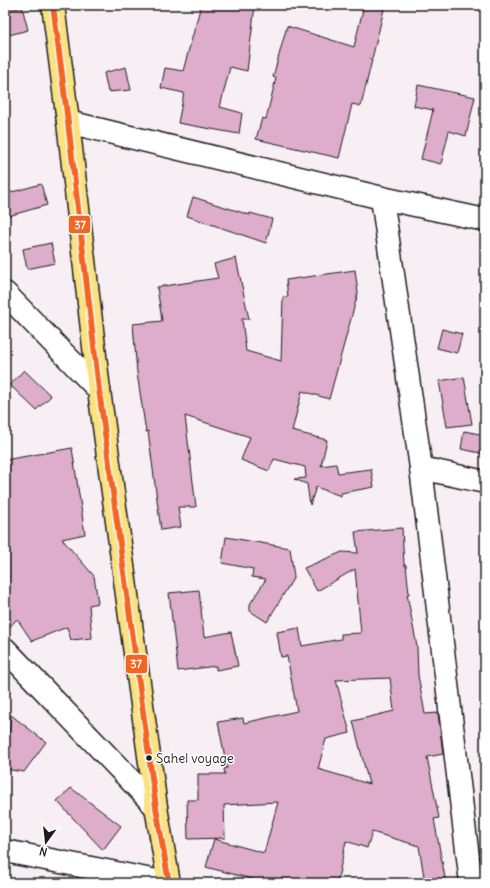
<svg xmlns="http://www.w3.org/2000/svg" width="490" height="888" font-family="Delius,sans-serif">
<rect width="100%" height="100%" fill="#f8eff5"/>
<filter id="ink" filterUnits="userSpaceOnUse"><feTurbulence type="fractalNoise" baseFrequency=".025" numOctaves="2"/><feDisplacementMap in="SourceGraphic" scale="8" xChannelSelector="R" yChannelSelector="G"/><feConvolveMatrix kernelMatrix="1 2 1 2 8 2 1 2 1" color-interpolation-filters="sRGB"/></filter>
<g filter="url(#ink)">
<g fill="#deadcb" stroke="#1c1c1c" fill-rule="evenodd">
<polygon points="201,5 255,5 247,71 230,67 220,107 242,113 239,134 178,123 184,93 161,88 165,68 183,71"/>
<polygon points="364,5 385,5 372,59 369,59 372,60 361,106 352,104 339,158 256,139 262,118 266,119 276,78 273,77 287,26 354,47"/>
<polygon points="22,7 28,30 5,36 5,11"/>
<polygon points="126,67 131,90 108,92 104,73"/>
<polygon points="418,85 475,97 466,136 449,131 441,164 421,159 433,110 414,106"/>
<polygon points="41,184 47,205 5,217 5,194"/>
<polygon points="193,197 250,215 250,213 272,219 266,243 187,216"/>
<polygon points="51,243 55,263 27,269 23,249"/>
<polygon points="236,258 249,319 242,319 246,351 281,361 283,297 288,297 286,280 355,270 358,293 329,399 302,391 292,431 327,440 321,466 336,464 338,473 371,469 374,487 341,493 341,496 316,487 310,505 307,484 294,479 306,478 305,467 274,459 269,471 241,460 250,437 185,416 196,507 178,507 181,527 161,530 148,431 146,432 137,373 133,324 162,321 157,287 218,278 214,264"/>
<polygon points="442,329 462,334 457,353 437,348"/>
<polygon points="24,370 51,396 36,410 10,385"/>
<polygon points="464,377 472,424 447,427 439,381"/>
<polygon points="464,431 485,435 485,454 461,449"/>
<polygon points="72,448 85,534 62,539 94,576 98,603 89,605 92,638 71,640 67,627 32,641 17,619 5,632 5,460"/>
<path d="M402 528 404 565H406L409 594H407L417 647 418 675 425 714 438 713 443 754 427 757 439 818 434 819 446 883H425L419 846 372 832 367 848 346 841 337 883H267L206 867 214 839 264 853 278 802 224 805 225 838 188 839 187 800H198V774H225L224 769 227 768 218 722 243 718 244 723 297 711 287 656 281 657 277 632 299 628 302 646 341 639V634L361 633 355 569 317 591 304 568 342 552 358 553 355 532ZM390 678 394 711 353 721 369 784 318 769 326 739 350 733 336 680Z"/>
<polygon points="226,537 290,548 294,577 267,622 250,611 250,604 266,579 252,577 253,569 222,563"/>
<polygon points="199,590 204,637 231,632 238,666 216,670 216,666 178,671 169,593"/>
<polygon points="11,715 46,742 24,772 5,769"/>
<polygon points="71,788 121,826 103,850 57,801"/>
</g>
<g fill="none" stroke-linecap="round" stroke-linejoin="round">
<g stroke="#1c1c1c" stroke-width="25">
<g id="minor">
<polyline points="68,122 382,198 485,220"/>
<polyline points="382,198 421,468 471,883"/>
<polyline points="5,293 99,390"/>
<polyline points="421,468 485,482"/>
<polyline points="5,649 156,807"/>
<polyline points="5,851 167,883"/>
</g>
</g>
<g stroke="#1c1c1c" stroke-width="25">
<polyline id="major" points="53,5 68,122 99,390 156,807 169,883"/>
</g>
<use href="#minor" stroke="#fff" stroke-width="22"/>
<use href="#major" stroke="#fae181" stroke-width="22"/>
<g stroke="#fff" stroke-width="9">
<polyline id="bus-1" points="53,5 68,122 99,390 156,807 169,883"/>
</g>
<use href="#bus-1" stroke="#f26522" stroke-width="6"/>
</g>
</g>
<circle fill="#1c1c1c" stroke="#fff" stroke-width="1.5" cx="149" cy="758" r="3.5"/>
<g text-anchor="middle" stroke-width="3" stroke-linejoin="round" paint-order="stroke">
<g font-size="13" fill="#1c1c1c" stroke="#fff" text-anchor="start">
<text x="156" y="763">Sahel voyage</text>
</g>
</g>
<g stroke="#fff" stroke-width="1.5">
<rect x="68" y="215" width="23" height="19" rx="4" fill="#f26522"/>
<rect x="125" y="654" width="23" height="20" rx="4" fill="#f26522"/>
</g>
<g font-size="11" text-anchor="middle" font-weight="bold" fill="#fff">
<text x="80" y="229">37</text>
<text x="136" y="668">37</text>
</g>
<rect width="490" height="888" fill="none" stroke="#fff" stroke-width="20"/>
<rect x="10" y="10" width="470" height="868" fill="none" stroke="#1c1c1c" stroke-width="1.5" filter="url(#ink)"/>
<g transform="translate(46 842) rotate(195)" stroke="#ffffff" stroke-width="3" paint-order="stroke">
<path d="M0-3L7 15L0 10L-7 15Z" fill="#1c1c1c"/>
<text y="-6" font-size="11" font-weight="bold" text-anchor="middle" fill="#1c1c1c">N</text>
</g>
</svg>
